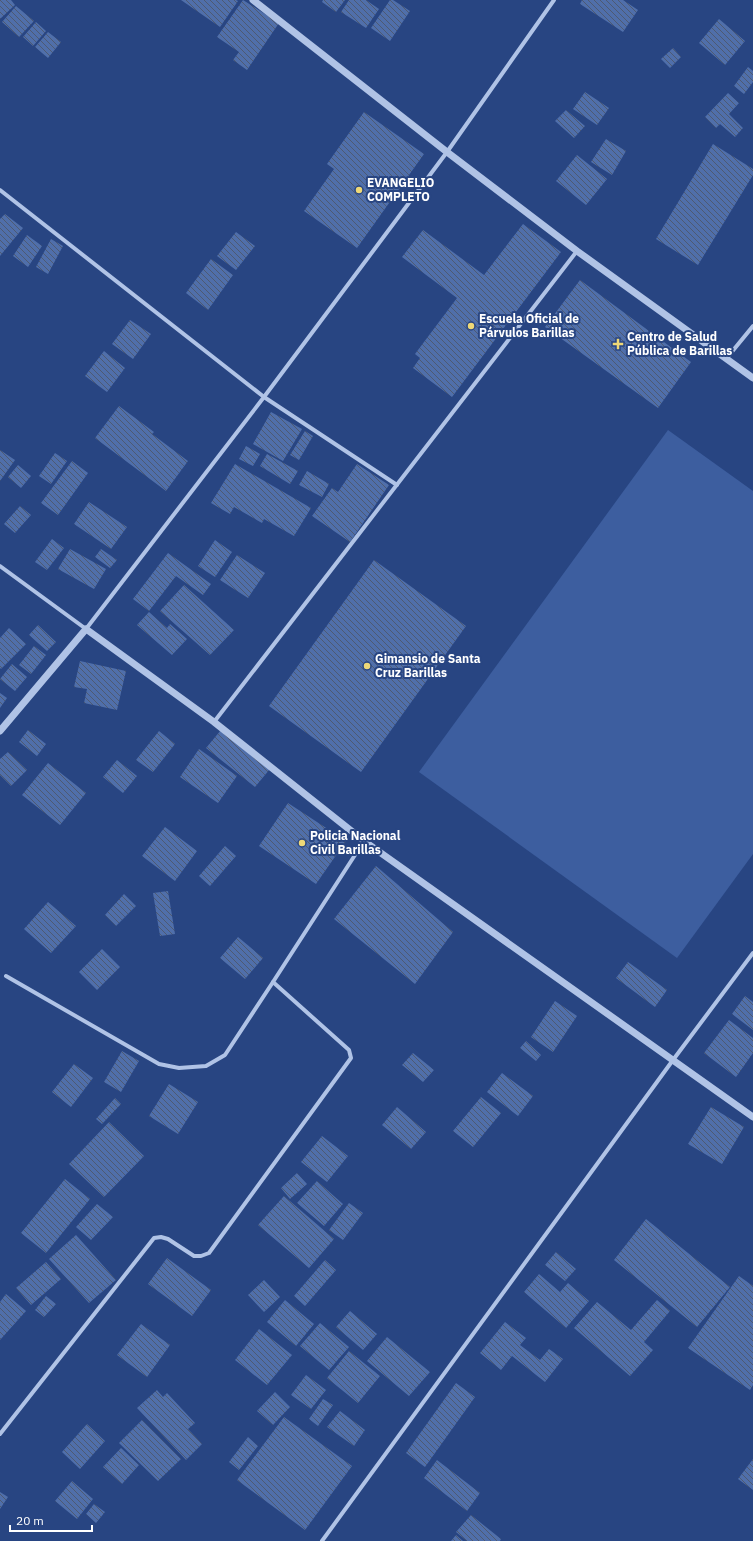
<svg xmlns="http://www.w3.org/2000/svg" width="753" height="1541" font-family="'IBM Plex Sans',sans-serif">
<defs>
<pattern id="building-back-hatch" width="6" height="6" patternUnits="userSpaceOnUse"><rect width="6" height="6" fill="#506faa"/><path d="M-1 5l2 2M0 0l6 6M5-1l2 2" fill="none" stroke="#4e5a72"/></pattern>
</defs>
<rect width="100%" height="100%" fill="#284582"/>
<polygon fill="#3d5e9f" points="668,430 753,491 753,854 677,958 419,772"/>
<g fill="url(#building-back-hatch)">
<polygon points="0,0 11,0 15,5 0,19"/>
<polygon points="181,0 236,0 238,1 220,27"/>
<polygon points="243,0 279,23 247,70 233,60 239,52 217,37"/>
<polygon points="323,0 345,0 336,12 322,2"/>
<polygon points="349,0 366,0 379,9 366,28 341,12"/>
<polygon points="390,0 393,0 410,11 390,41 371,28"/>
<polygon points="582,0 623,0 638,10 623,32 580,4"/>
<polygon points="16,6 34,21 19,37 2,22"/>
<polygon points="719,19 745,41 725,65 699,43"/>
<polygon points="36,22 46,31 33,46 23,37"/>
<polygon points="48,32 61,42 48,58 35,47"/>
<polygon points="673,48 681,57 670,68 661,59"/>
<polygon points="748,67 753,71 753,82 744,94 734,86"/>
<polygon points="585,92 609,108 597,125 573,109"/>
<polygon points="728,93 739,103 729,114 743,128 735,137 720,124 716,128 705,117"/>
<polygon points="566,110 585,126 574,138 555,121"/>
<polygon points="364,112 424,154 357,248 304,211 334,169 327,164"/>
<polygon points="606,139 626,151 612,175 591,162"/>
<polygon points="713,144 753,169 753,175 698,265 656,239"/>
<polygon points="577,155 607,179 586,205 556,181"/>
<polygon points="5,214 23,228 0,256 0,219"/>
<polygon points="523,224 561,252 452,397 413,368 420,358 415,354 457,298 402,257 423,230 484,275"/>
<polygon points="236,232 255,246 236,270 217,256"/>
<polygon points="27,235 42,246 28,267 13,256"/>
<polygon points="51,239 63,246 48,274 36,267"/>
<polygon points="211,259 233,275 208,310 186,293"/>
<polygon points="580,280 691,362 658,408 545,327"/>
<polygon points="130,320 151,334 133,359 112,344"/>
<polygon points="104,351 125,368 107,392 85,376"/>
<polygon points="119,406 154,432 152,434 188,461 166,491 95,438"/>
<polygon points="271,412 302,429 283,461 253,444"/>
<polygon points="305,431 313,436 299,460 290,455"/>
<polygon points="246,446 260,454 253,466 239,459"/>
<polygon points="0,450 15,460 0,481"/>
<polygon points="55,453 67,461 51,484 39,476"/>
<polygon points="267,454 298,471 290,484 260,466"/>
<polygon points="72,461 88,473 58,515 41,503"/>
<polygon points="235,464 311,508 294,536 264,519 262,523 234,507 230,514 211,503"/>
<polygon points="357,464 389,485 350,542 312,516 332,488 338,492"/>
<polygon points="18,465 31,476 21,488 8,477"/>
<polygon points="307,471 329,484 322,497 299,485"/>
<polygon points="89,502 127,527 111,549 74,524"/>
<polygon points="20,506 31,515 15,533 4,524"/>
<polygon points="52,539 64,548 47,570 35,562"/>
<polygon points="215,540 232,552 215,577 198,566"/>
<polygon points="70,549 106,569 94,589 58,569"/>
<polygon points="101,549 117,560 110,568 95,557"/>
<polygon points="168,553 211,584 203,595 176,576 149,611 133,599"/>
<polygon points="237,555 265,573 248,598 220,580"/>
<polygon points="374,560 466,626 361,772 269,706"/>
<polygon points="184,585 234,630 210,655 160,611"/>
<polygon points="149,612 167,628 170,624 187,639 172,655 137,625"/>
<polygon points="38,625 56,642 47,651 29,635"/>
<polygon points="9,628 26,644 1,669 0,668 0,638"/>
<polygon points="34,646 46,655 31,674 19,665"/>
<polygon points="80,661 126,671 117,710 84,703 87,689 74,687"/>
<polygon points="12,664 27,677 15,691 0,679"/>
<polygon points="0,693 7,698 0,708"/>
<polygon points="28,730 46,744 37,756 19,742"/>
<polygon points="221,730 270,769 255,787 206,748"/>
<polygon points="159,731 175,744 153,772 136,760"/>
<polygon points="199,749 237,776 218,803 180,777"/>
<polygon points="8,752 27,770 11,786 0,775 0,759"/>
<polygon points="117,760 137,776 123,793 103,777"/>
<polygon points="48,763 86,793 60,825 22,795"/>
<polygon points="288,803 346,841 316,884 259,846"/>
<polygon points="165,827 197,851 175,881 142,856"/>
<polygon points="225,846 236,856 210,886 199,876"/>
<polygon points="376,866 453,932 415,984 334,919"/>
<polygon points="168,891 175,934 160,936 153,893"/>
<polygon points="124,894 136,906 116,926 105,915"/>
<polygon points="48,902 76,926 51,953 24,929"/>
<polygon points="238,937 263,958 245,979 220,958"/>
<polygon points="102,949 120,967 97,990 79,972"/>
<polygon points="628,962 667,990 655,1007 616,978"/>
<polygon points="745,996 753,1002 753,1030 732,1014"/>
<polygon points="555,1001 577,1016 553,1052 531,1037"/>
<polygon points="729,1020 753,1038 753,1053 736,1077 704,1053"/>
<polygon points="526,1041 541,1055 536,1061 520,1048"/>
<polygon points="122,1051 139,1061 121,1092 104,1082"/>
<polygon points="413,1053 434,1070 423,1082 402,1065"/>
<polygon points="74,1064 93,1078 71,1107 52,1092"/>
<polygon points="502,1073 533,1096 518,1116 487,1092"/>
<polygon points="169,1084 198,1102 178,1134 149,1116"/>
<polygon points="481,1097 501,1113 473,1147 453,1131"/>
<polygon points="115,1098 121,1104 102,1124 96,1119"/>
<polygon points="397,1107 426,1132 411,1149 382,1125"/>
<polygon points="711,1107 744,1127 722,1164 688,1144"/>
<polygon points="109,1122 144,1156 104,1197 69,1164"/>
<polygon points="322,1136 348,1156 327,1182 301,1162"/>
<polygon points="297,1173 307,1184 290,1199 281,1188"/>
<polygon points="65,1179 90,1199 46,1253 21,1233"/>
<polygon points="317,1181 343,1204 324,1226 297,1203"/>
<polygon points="284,1196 334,1239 309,1268 258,1225"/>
<polygon points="349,1203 363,1213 343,1240 329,1230"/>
<polygon points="97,1204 113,1217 91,1240 76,1227"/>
<polygon points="646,1219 730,1287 697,1327 614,1260"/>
<polygon points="76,1235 116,1280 89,1303 49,1259"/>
<polygon points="556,1252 576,1269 565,1281 545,1265"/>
<polygon points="167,1258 211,1290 192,1316 148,1284"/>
<polygon points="325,1260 336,1270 305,1306 294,1296"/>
<polygon points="46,1262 61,1279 31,1305 16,1288"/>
<polygon points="539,1274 560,1292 568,1283 589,1301 566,1328 524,1292"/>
<polygon points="739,1276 753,1286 753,1385 750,1390 688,1348"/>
<polygon points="264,1280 280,1297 264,1312 248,1295"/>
<polygon points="6,1294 26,1311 0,1340 0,1302"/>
<polygon points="46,1296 56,1304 44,1317 35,1310"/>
<polygon points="285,1300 314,1324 296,1346 267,1322"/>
<polygon points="657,1300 670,1311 644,1342 653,1350 630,1376 574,1328 597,1302 631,1330"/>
<polygon points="350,1311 377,1334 363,1350 336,1327"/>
<polygon points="505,1322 526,1338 520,1345 540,1360 549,1349 563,1359 545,1382 512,1356 501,1370 480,1353"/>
<polygon points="320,1323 349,1347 329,1370 300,1346"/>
<polygon points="141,1324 170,1345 147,1377 117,1355"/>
<polygon points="259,1329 292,1355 267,1385 235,1360"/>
<polygon points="387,1337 430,1372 409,1396 367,1361"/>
<polygon points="349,1351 380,1376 358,1403 327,1378"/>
<polygon points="306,1375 326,1390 311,1409 291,1395"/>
<polygon points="456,1383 475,1397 425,1467 406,1453"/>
<polygon points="157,1390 163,1397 167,1393 195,1423 188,1429 202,1444 186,1460 137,1408"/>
<polygon points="275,1392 290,1407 273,1425 257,1411"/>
<polygon points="323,1399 333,1405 318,1426 309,1419"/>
<polygon points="340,1411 365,1430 354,1446 327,1427"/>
<polygon points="284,1417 352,1466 305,1530 237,1480"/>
<polygon points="142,1420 181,1459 158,1481 119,1443"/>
<polygon points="87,1424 105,1441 80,1469 62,1452"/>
<polygon points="248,1437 258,1446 239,1470 229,1462"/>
<polygon points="121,1448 139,1465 122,1484 103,1467"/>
<polygon points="753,1459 753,1490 738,1479"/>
<polygon points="437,1460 480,1493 467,1511 424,1478"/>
<polygon points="72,1481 93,1499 77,1519 55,1501"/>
<polygon points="0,1492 8,1497 0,1509"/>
<polygon points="94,1504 105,1512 96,1523 86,1514"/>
<polygon points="471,1515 501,1539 500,1541 467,1541 456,1532"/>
<polygon points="456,1535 463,1541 451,1541"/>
</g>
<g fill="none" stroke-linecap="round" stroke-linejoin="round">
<g stroke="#b0c3e6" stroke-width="4">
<polyline points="0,190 264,397 397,485"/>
<polyline points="726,359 753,326"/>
<polyline points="0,566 86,629 264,397 447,152 554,0"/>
<polyline points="214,722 577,251"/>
<polyline points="6,976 159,1064 179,1068 206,1066 225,1055 273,982"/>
<polyline points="0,1434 154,1238 161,1237 168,1239 194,1256 201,1256 209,1253 351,1058 349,1050 273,982 364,841"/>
<polyline points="322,1541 673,1060 753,953"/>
</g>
<g stroke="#b0c3e6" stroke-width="7">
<polyline points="253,0 447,152 577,251 753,378"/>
<polyline points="0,731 86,629 214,722 364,841 753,1117"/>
</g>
</g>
<g fill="#eed877" stroke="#284582" stroke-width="1.5">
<circle cx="359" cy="190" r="4"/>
<circle cx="471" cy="326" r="4"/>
<path d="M616 338h4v4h4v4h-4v4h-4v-4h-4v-4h4z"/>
<circle cx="367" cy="666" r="4"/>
<circle cx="302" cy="843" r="4"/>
</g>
<g text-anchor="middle" stroke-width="4" stroke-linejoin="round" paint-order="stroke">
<g font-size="12" font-weight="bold" fill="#fff" stroke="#284582" text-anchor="start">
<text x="367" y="187">EVANGELIO<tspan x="367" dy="14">COMPLETO</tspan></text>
<text x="479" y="323">Escuela Oficial de<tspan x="479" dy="14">Párvulos Barillas</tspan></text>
<text x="627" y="341">Centro de Salud<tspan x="627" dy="14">Pública de Barillas</tspan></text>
<text x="375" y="663">Gimansio de Santa<tspan x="375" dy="14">Cruz Barillas</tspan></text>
<text x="310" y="840">Policia Nacional<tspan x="310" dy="14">Civil Barillas</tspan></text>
</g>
</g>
<path d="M10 1525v6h82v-6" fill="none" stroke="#ffffff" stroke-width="2"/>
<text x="16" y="1525" font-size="12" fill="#ffffff" stroke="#284582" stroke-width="3" paint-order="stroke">20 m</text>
</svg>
